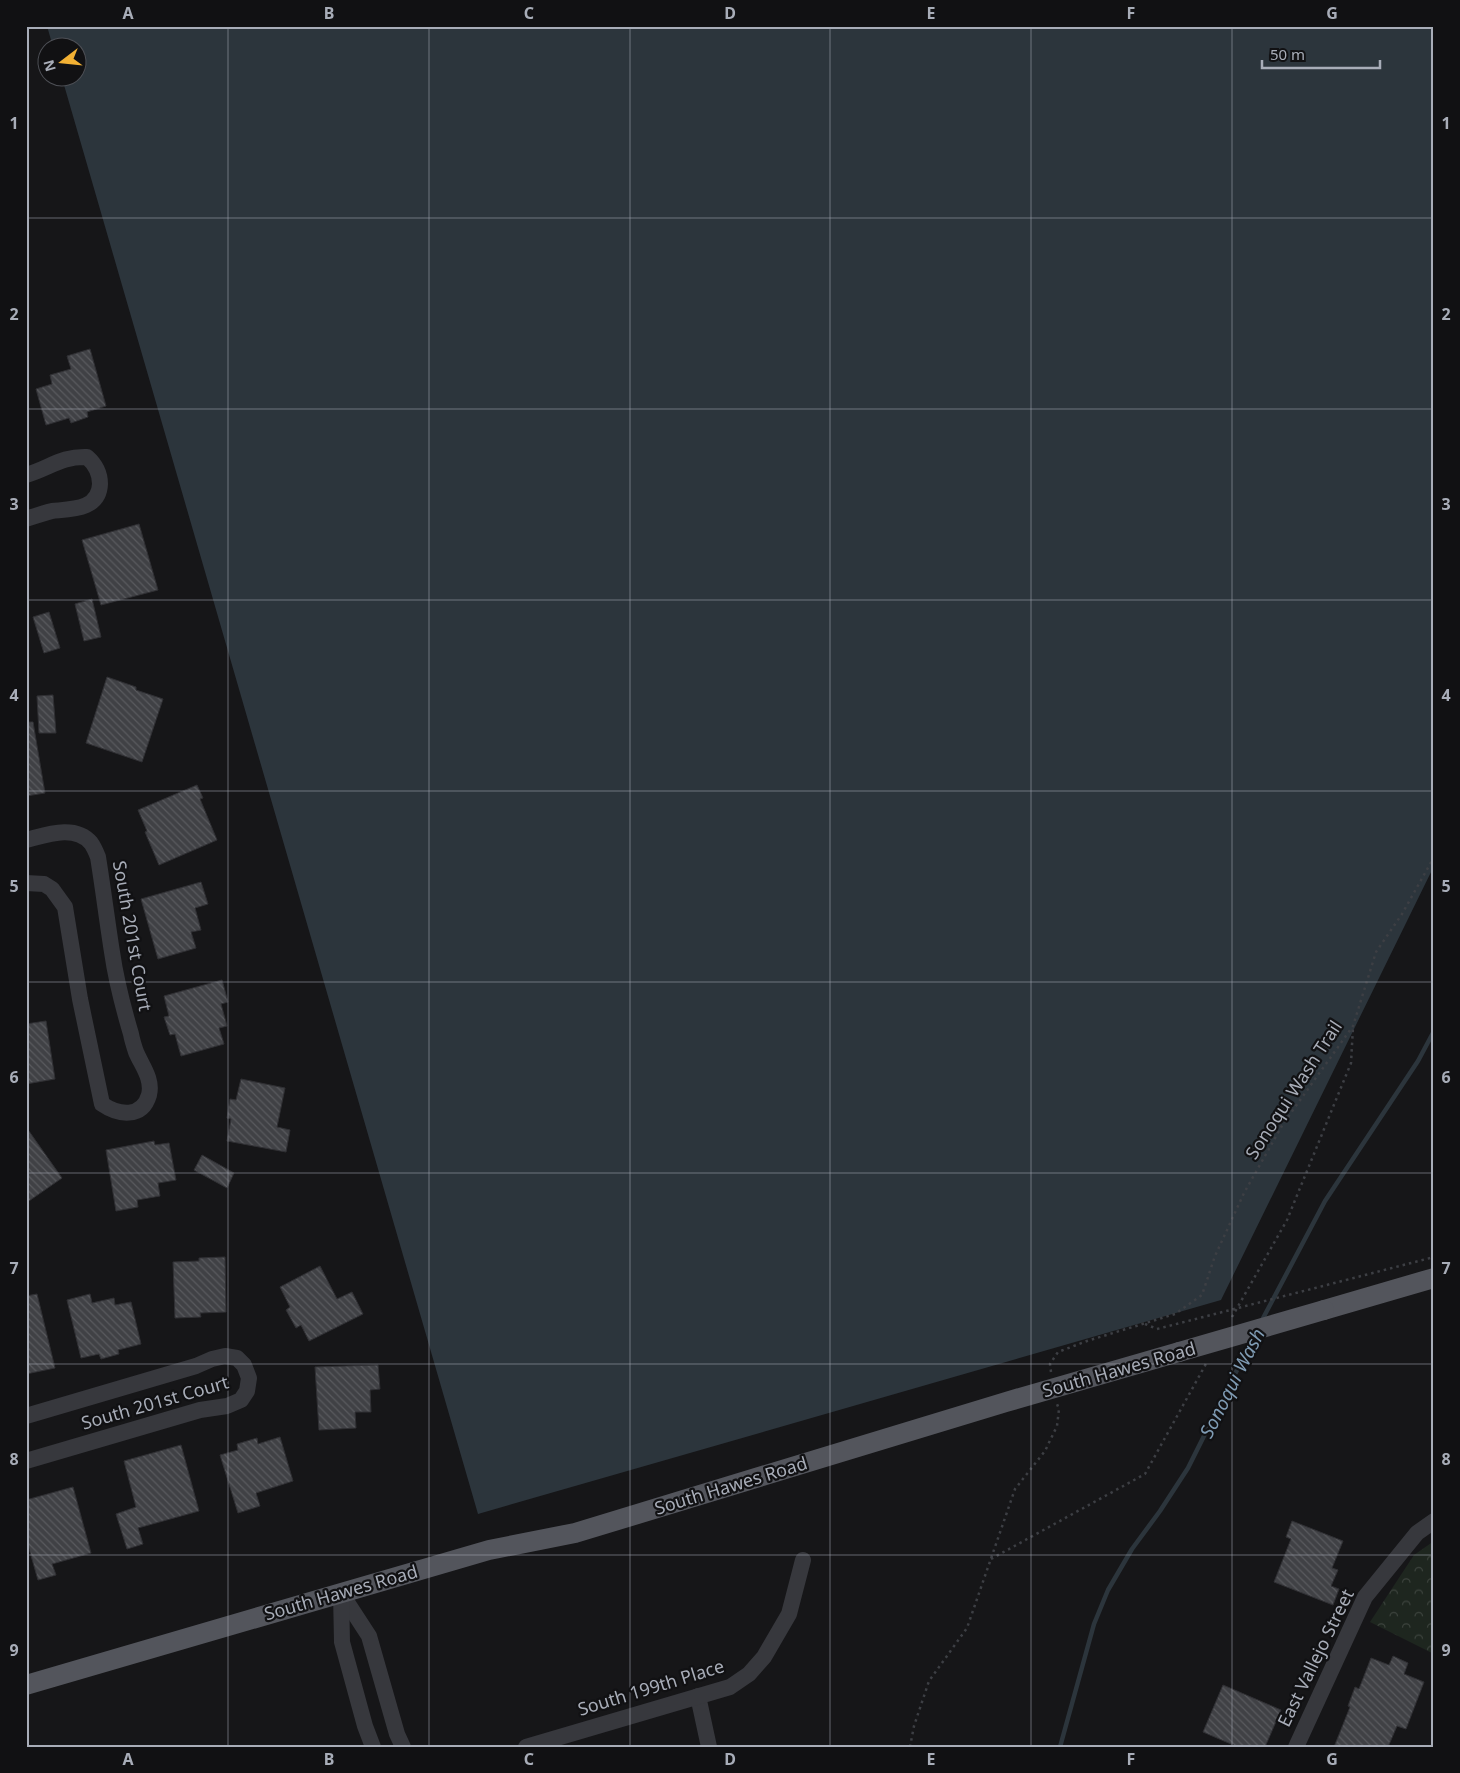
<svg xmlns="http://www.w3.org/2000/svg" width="1460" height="1773" font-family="'Noto Sans',sans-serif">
<defs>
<pattern id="park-crowns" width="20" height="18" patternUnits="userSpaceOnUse" patternTransform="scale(1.25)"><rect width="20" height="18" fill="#1e261f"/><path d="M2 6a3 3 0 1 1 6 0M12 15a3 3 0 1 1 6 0" fill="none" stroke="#3c433d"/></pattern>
<pattern id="building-back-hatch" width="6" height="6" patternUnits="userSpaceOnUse" patternTransform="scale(1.25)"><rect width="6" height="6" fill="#404145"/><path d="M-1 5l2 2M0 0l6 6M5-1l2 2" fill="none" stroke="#595a5e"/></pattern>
</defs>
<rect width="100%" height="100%" fill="#161618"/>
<polygon fill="url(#park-crowns)" points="1434,1541 1434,1654 1370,1622 1414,1555"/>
<polygon fill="#2c353c" points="47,26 1434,26 1434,866 1221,1300 478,1514 62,78 78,78 78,48 53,47"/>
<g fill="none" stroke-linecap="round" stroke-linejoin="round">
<g stroke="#2c353c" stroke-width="4.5">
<polyline points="1261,1322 1325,1201 1418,1061 1434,1031"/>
<polyline points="1060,1747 1094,1624 1108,1590 1132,1549 1160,1511 1188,1468 1253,1338"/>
</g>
</g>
<g fill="url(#building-back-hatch)" stroke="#303034">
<polygon points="90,349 106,406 87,412 88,417 71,423 69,418 46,425 36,389 52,384 50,375 71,369 67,356"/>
<polygon points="139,524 158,590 101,605 82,540"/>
<polygon points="92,599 101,637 84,641 75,604"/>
<polygon points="49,612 60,648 44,653 33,617"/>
<polygon points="107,677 136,687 136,690 163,699 142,762 86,743"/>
<polygon points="53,695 56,733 39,733 37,696"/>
<polygon points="26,722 33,722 45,793 26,796"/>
<polygon points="197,785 203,798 200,799 217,840 159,865 145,832 147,831 138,810"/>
<polygon points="201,882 208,904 195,908 201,930 191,932 196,948 158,959 141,899"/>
<polygon points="222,980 228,1002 221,1004 227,1026 219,1028 224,1044 181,1056 175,1034 170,1035 164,1017 169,1016 164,996"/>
<polygon points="46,1021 55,1079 26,1084 26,1024"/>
<polygon points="241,1079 285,1088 277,1127 290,1130 286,1152 227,1141 231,1119 227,1118 230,1099 236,1100"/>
<polygon points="26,1127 62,1178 26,1203"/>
<polygon points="154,1141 155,1145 169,1143 176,1180 158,1183 160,1196 137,1200 138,1207 116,1211 106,1150"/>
<polygon points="202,1155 234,1173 227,1188 194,1170"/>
<polygon points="225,1257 226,1312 200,1313 201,1317 175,1318 173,1262 199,1261 199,1258"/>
<polygon points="320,1266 337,1299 352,1292 363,1314 309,1341 301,1325 296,1328 286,1310 290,1307 280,1287"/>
<polygon points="37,1294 55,1368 26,1374 26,1296"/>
<polygon points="90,1294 92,1303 114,1298 115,1305 131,1302 141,1344 118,1350 119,1354 101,1359 99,1354 81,1358 67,1300"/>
<polygon points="378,1365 380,1389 370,1390 371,1412 355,1412 356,1428 319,1430 315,1367"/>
<polygon points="280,1437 293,1481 256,1493 260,1506 238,1513 220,1455 238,1450 237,1444 257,1438 258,1444"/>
<polygon points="181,1445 199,1511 138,1528 143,1544 127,1549 116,1514 136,1507 124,1461"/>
<polygon points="73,1487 91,1553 52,1564 56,1575 38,1580 26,1538 26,1500"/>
<polygon points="1292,1521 1343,1541 1332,1568 1338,1570 1331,1586 1339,1589 1333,1605 1274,1582 1291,1539 1286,1537"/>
<polygon points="1393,1656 1408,1663 1404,1674 1424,1682 1406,1729 1397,1726 1388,1747 1334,1747 1350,1707 1348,1706 1355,1687 1359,1689 1371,1658 1389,1665"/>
<polygon points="1223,1685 1281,1710 1265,1747 1238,1747 1203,1732"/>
</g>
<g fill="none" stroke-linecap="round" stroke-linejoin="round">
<g stroke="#3d3f44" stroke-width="2.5" stroke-dasharray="2.5 4" stroke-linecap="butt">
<polyline points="1346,1280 1434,1257"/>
<polyline points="1232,1317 1287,1220 1351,1063 1353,1027"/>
<polyline points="1051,1372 1050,1364 1058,1352 1087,1341 1175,1314 1202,1295 1215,1256 1244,1193 1283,1124 1353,1026 1376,952 1402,914 1434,857"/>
<polyline points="991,1559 1145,1474 1207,1362"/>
<polyline points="910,1747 914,1726 929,1681 967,1628 1015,1489 1045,1451 1057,1426 1059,1409 1057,1404"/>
</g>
<g stroke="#37383d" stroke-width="16">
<path d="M26 475C50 468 61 456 87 457 95 464 100 473 100 484 99 510 71 509 52 511 44 513 35 516 26 519"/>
<path d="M26 840C46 835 75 824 91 843 94 847 96 852 98 857 103 888 107 920 112 952 116 980 123 1007 131 1034 132 1040 134 1046 136 1052 142 1066 153 1079 149 1095 142 1119 118 1115 102 1104L80 999 65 907 52 889 44 884 26 883"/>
<polyline points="26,1416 196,1366 212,1359 225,1356 237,1358 244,1365 249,1378 247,1391 241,1400 227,1406 200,1410 26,1461"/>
<polyline points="341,1593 369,1636 397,1734 403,1747"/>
<polyline points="341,1593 342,1642 365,1726 373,1747"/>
<polyline points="698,1696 709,1747"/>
<polyline points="526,1747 730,1687 749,1674 764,1657 789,1614 803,1560"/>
<polyline points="1296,1747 1365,1597 1417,1533 1434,1521"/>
</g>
<g stroke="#53555c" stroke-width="20">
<polyline points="1324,1310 1434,1278"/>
<polyline points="26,1685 489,1550 575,1533 1006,1402 1179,1352"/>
</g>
<polyline stroke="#3d3f44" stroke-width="2.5" stroke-dasharray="2.5 4" stroke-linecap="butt" points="1145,1324 1157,1329 1346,1280"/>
<polyline stroke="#53555c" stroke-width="20" points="1179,1352 1324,1310"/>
</g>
<path fill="none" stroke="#a8adb8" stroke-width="1" stroke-opacity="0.55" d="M228 26V1747M429 26V1747M630 26V1747M830 26V1747M1031 26V1747M1232 26V1747M26 218H1434M26 409H1434M26 600H1434M26 791H1434M26 982H1434M26 1173H1434M26 1364H1434M26 1555H1434"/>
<g text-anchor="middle" stroke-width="4.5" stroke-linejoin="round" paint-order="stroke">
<g font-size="18" fill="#a8adb8" stroke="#111113">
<text transform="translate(132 936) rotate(80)" y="6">South 201st Court</text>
<text transform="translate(1294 1090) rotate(-57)" y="6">Sonoqui Wash Trail</text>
<text transform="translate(1119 1370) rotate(-16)" y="6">South Hawes Road</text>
<text transform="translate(155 1403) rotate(-16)" y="6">South 201st Court</text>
<text transform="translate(731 1486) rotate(-17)" y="6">South Hawes Road</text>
<text transform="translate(341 1593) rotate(-16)" y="6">South Hawes Road</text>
<text transform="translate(1316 1658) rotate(-64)" y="6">East Vallejo Street</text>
<text transform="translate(651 1688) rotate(-17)" y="6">South 199th Place</text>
</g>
<g font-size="19" font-style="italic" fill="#7f9bb3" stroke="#111113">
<text transform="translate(1232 1383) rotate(-63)" y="7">Sonoqui Wash</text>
</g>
</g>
<rect width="1460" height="1773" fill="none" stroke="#111113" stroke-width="55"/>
<g transform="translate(62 62) rotate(254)"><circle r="24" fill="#111113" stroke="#4d4f55"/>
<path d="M0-4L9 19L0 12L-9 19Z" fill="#f2b134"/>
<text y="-8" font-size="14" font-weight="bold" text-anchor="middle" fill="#a8adb8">N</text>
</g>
<path d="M1262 60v8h118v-8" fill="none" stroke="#a8adb8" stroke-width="2.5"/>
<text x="1270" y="60" font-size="15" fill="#a8adb8" stroke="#111113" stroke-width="4" paint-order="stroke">50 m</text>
<rect x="28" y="28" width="1404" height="1718" fill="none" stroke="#a8adb8" stroke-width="2"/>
<g font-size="16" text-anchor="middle" font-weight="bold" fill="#a8adb8">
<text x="128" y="19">A</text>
<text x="329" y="19">B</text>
<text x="529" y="19">C</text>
<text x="730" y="19">D</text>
<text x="931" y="19">E</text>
<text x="1131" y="19">F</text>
<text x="1332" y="19">G</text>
<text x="14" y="129">1</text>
<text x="1446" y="129">1</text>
<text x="14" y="320">2</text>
<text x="1446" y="320">2</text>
<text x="14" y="510">3</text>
<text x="1446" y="510">3</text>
<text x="14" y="701">4</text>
<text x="1446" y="701">4</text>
<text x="14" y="892">5</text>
<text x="1446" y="892">5</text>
<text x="14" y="1083">6</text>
<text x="1446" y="1083">6</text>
<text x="14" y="1274">7</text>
<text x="1446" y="1274">7</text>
<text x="14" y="1465">8</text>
<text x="1446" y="1465">8</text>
<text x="14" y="1656">9</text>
<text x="1446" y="1656">9</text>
<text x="128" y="1765">A</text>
<text x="329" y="1765">B</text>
<text x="529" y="1765">C</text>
<text x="730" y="1765">D</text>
<text x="931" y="1765">E</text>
<text x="1131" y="1765">F</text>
<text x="1332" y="1765">G</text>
</g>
</svg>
